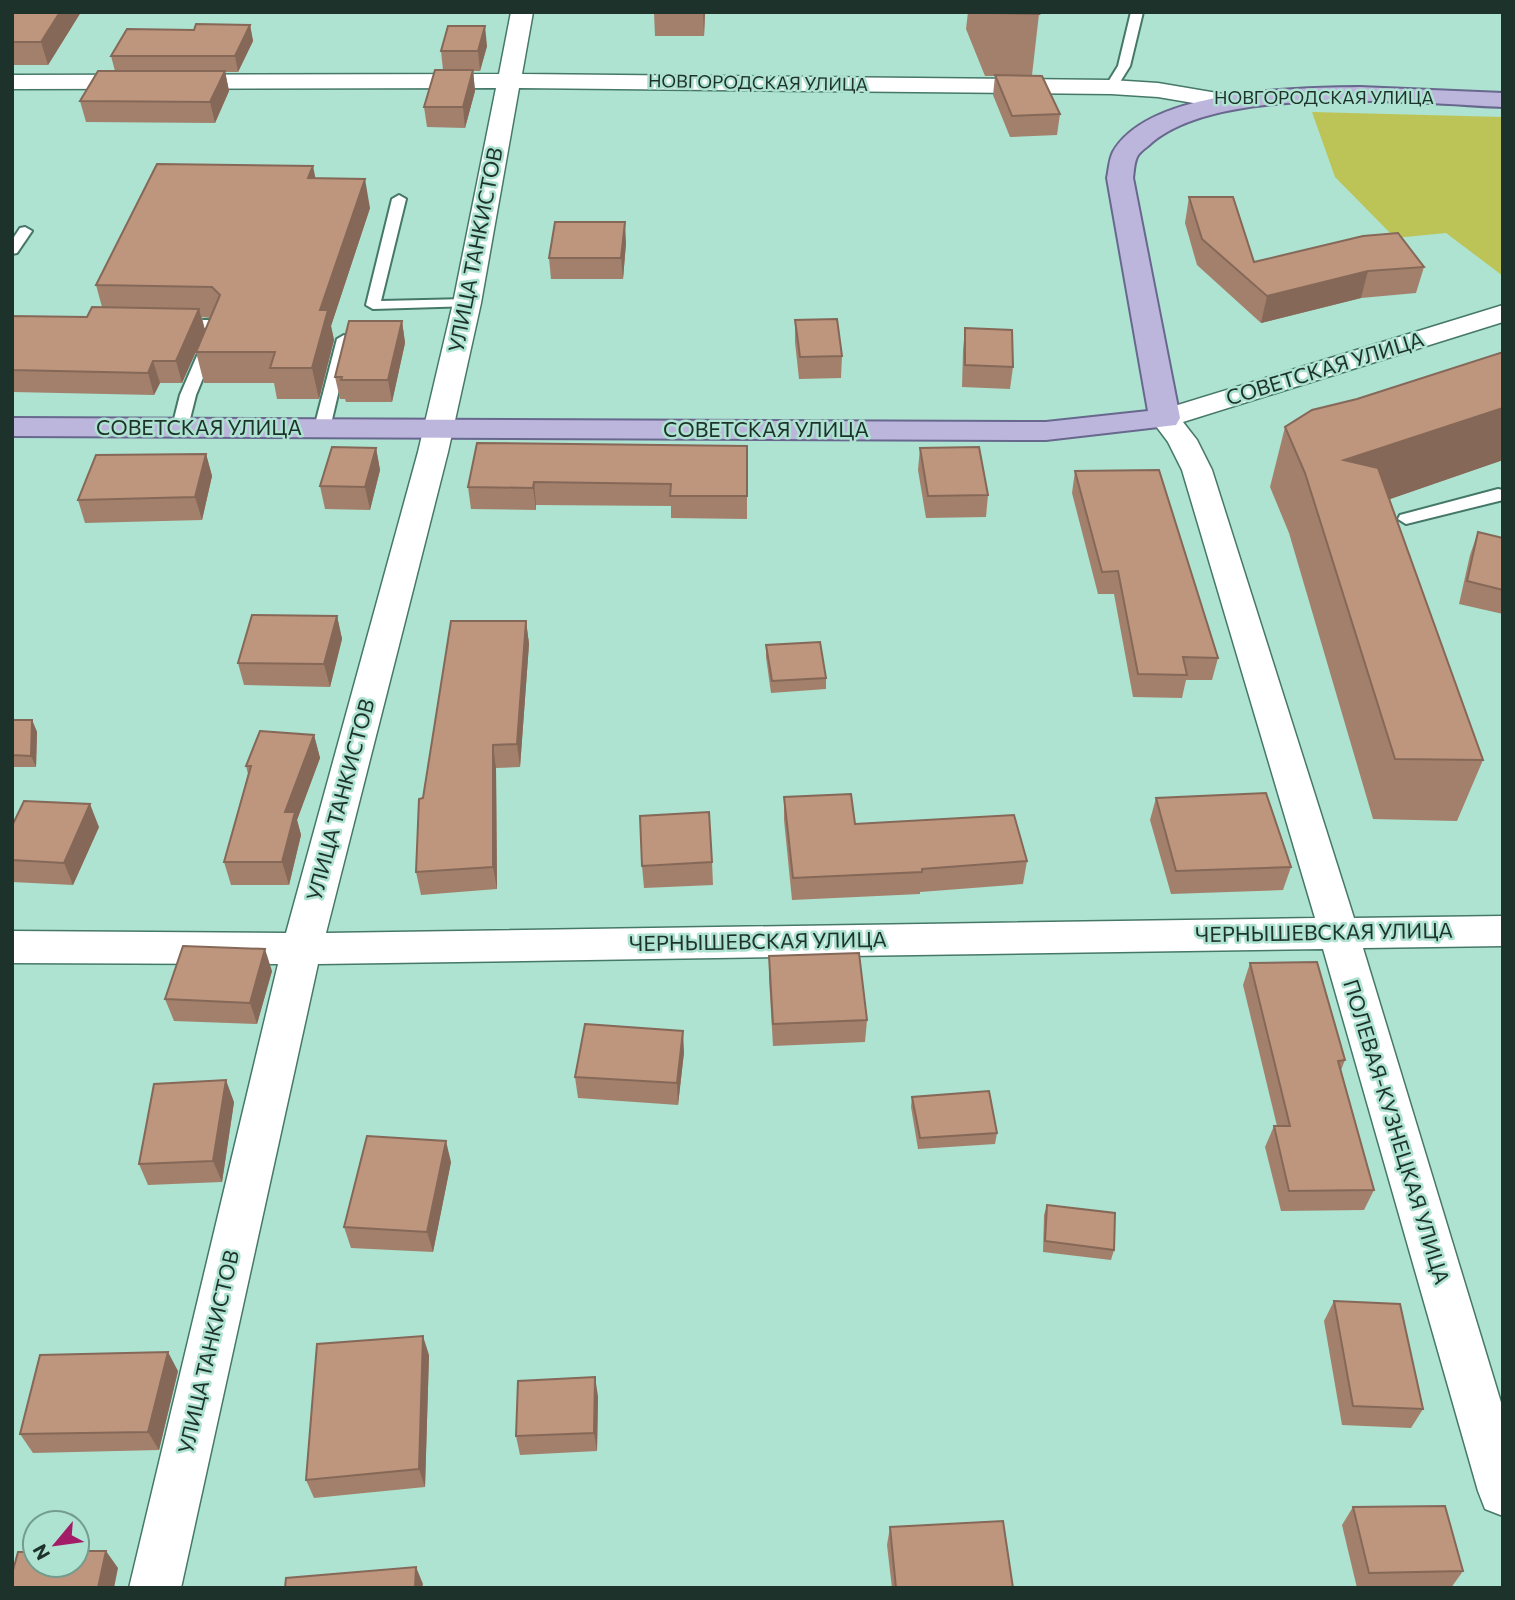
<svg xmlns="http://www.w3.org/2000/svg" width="1515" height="1600" font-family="Commissioner,sans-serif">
<rect width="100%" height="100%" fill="#aee2d1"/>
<polygon fill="#bdc457" points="1312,112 1503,117 1503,276 1446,233 1395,238 1335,177"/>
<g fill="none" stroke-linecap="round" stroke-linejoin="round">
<g stroke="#467869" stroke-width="4">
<g id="service">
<polygon points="1131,12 1143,12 1130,66 1115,90 1107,90 1105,87 1118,66"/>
<polygon points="399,195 406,199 381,301 467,299 474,303 472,306 373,309 366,305 392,199"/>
<polygon points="25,227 32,231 17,253 12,254 12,240 20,228"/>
<polygon points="178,320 218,320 225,324 196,395 188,427 180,432 172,427 180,395 209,328 173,327 171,324"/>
<polygon points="344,335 351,339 330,428 322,433 317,431 314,428 337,339"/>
<polygon points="1498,489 1503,490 1503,500 1406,524 1398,519 1400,515"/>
</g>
</g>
<g stroke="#467869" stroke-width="3">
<polygon id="minor" points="511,12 533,12 522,74 1111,80 1158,83 1229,95 1237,97 1241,102 1237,107 1229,109 1158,97 1111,94 519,88 481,303 448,452 326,933 1315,918 1182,470 1168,442 1150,418 1155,412 1503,305 1503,322 1183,422 1197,440 1212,470 1354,918 1503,916 1503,946 1363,948 1503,1409 1503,1516 1485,1509 1478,1491 1323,949 318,964 181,1588 129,1588 278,964 12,963 12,931 286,933 418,452 453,303 496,88 12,89 12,75 499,74"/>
</g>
<g stroke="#68688e" stroke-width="4">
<path id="primary" d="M1360 87 1503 93V107C1413 103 1215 83 1148 146 1144 149 1139 153 1137 157 1134 163 1134 172 1133 178L1180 418 1176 425 1046 440 12 436V418L1046 422 1148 411 1107 178C1109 169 1109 160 1113 152 1149 89 1296 88 1360 87Z"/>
</g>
<use href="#service" fill="#fff" fill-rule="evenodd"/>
<use href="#minor" fill="#fff" fill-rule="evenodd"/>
<use href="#primary" fill="#bdb6dc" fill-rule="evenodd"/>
</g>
<g fill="#a3806c" fill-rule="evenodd">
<polygon points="12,12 81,12 48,65 12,65"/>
<polygon points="654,12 705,12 704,36 655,36"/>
<polygon points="968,12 1038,12 1039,14 1032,75 1060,114 1057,135 1010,137 993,95 995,76 985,76 966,29"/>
<polygon points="250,25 253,41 238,72 225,72 229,91 215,123 86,122 80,101 115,71 111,56 194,30"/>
<polygon points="487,46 480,71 473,71 475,91 465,128 427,127 424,107 443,70 441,51"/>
<path d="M316 178 370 208 331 326 334 340 319 399H277L274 383H204L196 352 182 383H160L154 395 12 392V316L87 317 102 307 96 285ZM202 317 210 318 205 330Z"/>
<polygon points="1189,197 1254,262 1424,267 1416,293 1361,298 1261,323 1197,265 1185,223"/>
<polygon points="626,243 623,279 551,279 549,258"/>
<polygon points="795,320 842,356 841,378 799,379 795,342"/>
<polygon points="402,321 405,343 392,402 346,402 345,399 340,399 335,377"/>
<polygon points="965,328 1013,367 1010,389 962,387 963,350"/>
<polygon points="1503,352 1503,460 1389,499 1483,760 1457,821 1373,819 1289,533 1270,487 1285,427 1357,399"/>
<polygon points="747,446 747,519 671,518 671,506 536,505 536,510 471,509 468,487"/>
<polygon points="376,448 380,470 370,510 325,509 320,486"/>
<polygon points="920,448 988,495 986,517 926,518 918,470"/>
<polygon points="206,454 212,476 202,520 85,523 78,500"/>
<polygon points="1075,471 1218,658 1212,680 1186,680 1182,698 1133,697 1114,594 1098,594 1072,493"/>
<polygon points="1478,532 1503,538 1503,614 1459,604 1470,555"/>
<polygon points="337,616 342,639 330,687 244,685 238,663"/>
<polygon points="526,621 529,644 520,767 496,768 497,889 421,895 416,872 423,798"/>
<polygon points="766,645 826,678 826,689 771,693 766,657"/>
<polygon points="12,720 32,720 37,732 36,767 12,767"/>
<polygon points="314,735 320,758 297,820 301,835 289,885 231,885 224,862 248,774 246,766"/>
<polygon points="784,797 855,824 1027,861 1023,884 920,892 920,894 792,900 784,820"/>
<polygon points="1156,798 1291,867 1283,890 1171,894 1150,820"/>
<polygon points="12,826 99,827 73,885 12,882"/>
<polygon points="712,862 713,885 644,888 642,866"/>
<polygon points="769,956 867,1020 865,1042 773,1046 769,978"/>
<polygon points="1250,963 1345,1060 1341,1070 1374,1190 1364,1210 1281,1211 1265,1147 1274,1126 1277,1126 1243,985"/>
<polygon points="272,971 257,1024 174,1021 165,999"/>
<polygon points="684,1052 678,1105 578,1098 575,1077"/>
<polygon points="912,1097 997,1133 995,1144 918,1149 911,1107"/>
<polygon points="234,1102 222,1182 148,1185 139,1164"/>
<polygon points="451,1162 433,1252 351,1248 344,1227"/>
<polygon points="1047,1205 1114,1250 1111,1260 1043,1252 1044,1215"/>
<polygon points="1334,1301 1423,1409 1411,1428 1342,1425 1324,1321"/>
<polygon points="429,1355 425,1487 314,1498 306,1480"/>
<polygon points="178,1371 159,1450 33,1453 20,1434"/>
<polygon points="598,1396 597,1451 520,1455 516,1436"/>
<polygon points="1353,1507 1463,1571 1451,1588 1357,1588 1342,1525"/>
<polygon points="890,1527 1013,1588 892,1588 887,1545"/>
</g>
<g fill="#856858">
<polygon points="60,12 81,12 48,65 41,42"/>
<polygon points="703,12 705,12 704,36"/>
<polygon points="250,25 253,41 238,72 235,56"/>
<polygon points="485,26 487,46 480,71 478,51"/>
<polygon points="473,70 475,91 465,128 463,107"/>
<polygon points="225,71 229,91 215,123 210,102"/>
<polygon points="313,166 319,195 308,178"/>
<polygon points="365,179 370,208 331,326 334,340 319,399 312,368 320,310"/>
<polygon points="625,222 626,243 623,279 621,258"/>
<polygon points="1368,271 1361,298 1261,323 1267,296"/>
<polygon points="199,309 205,331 182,383 176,361"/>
<polygon points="402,321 405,343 392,402 388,380"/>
<polygon points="153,361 160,383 154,395 148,373"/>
<polygon points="1503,408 1503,460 1327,521 1344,460"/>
<polygon points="376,448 380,470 370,510 365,487"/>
<polygon points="206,454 212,476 202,520 195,497"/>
<polygon points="534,482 536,505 536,510 533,488"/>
<polygon points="337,616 342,639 330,687 324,664"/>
<polygon points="526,621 529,644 520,767 517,744"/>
<polygon points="32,720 37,732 36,767 31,756"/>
<polygon points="314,735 320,758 297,820 301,835 289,885 282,862 285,812"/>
<polygon points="493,745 496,768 497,889 493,867"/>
<polygon points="90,804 99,827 73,885 64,863"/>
<polygon points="265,949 272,971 257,1024 250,1003"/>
<polygon points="683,1031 684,1052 678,1105 677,1083"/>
<polygon points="226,1080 234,1102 222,1182 213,1161"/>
<polygon points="446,1141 451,1162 433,1252 427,1232"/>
<polygon points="423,1336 429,1355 425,1487 419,1469"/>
<polygon points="168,1352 178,1371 159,1450 148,1432"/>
<polygon points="595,1377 598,1396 597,1451 594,1433"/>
<polygon points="106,1551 118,1568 114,1588 98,1588"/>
<polygon points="416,1567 423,1584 422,1588 415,1588"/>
</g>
<g fill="#be957d" stroke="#856858" stroke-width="2">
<polygon points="12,12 60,12 41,42 12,42"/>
<polygon points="991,12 1038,12 1039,14 991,13"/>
<polygon points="196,24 250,25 235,56 111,56 127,29 194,30"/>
<polygon points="448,26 485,26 478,51 441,51"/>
<polygon points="435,70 473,70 463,107 424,107"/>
<polygon points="98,71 225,71 210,102 80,101"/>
<polygon points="995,75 1042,76 1060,114 1012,116"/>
<polygon points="157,164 313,166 308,178 365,179 320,310 328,310 312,368 270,368 275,352 196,352 220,295 212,287 96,285"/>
<polygon points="1189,197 1233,197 1254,262 1363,236 1398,233 1424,267 1368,271 1267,296 1202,239"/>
<polygon points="555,222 625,222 621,258 549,258"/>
<polygon points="92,307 199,309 176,361 153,361 148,373 12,370 12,316 87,317"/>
<polygon points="837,319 842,356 800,357 795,320"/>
<polygon points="349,321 402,321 388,380 341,380 342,377 335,377"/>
<polygon points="965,328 1012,330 1013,367 965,365"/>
<polygon points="1503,352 1503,408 1344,460 1378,468 1483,760 1395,759 1305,473 1285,427 1312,410 1357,399"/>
<polygon points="477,443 747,446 747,496 670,496 671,484 534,482 533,488 468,487"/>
<polygon points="332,447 376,448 365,487 320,486"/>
<polygon points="979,447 988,495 928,496 920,448"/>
<polygon points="206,454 195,497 78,500 96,455"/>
<polygon points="1159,470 1218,658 1183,657 1187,675 1138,674 1118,571 1102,572 1075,471"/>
<polygon points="1478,532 1503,538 1503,590 1467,581"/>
<polygon points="252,615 337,616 324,664 238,663"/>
<polygon points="451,621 526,621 517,744 493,745 493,867 416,872 419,799 423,798"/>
<polygon points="820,642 826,678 772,681 766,645"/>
<polygon points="12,720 32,720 31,756 12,755"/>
<polygon points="260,731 314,735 285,812 295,812 282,862 224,862 251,766 246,766"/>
<polygon points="1266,793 1291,867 1176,871 1156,798"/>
<polygon points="851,794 855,824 1014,815 1027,861 922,869 922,872 793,878 784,797"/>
<polygon points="24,801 90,804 64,863 12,860 12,826"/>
<polygon points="709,812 712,862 642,866 640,816"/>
<polygon points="183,946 265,949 250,1003 165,999"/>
<polygon points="859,953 867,1020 773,1024 769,956"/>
<polygon points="1317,962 1345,1060 1338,1061 1374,1190 1289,1191 1274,1126 1290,1126 1250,963"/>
<polygon points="585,1024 683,1031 677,1083 575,1077"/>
<polygon points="226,1080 213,1161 139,1164 154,1084"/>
<polygon points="989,1091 997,1133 920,1138 912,1097"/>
<polygon points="367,1136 446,1141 427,1232 344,1227"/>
<polygon points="1047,1205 1115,1213 1114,1250 1045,1241"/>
<polygon points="1334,1301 1400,1304 1423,1409 1353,1406"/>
<polygon points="423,1336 419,1469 306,1480 317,1344"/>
<polygon points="168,1352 148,1432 20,1434 40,1355"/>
<polygon points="595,1377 594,1433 516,1436 518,1381"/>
<polygon points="1445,1506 1463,1571 1369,1573 1353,1507"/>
<polygon points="1003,1521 1013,1588 896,1588 890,1527"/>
<polygon points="77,1551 106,1551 98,1588 12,1588 12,1574 18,1552 35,1552 35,1565 77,1565"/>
<polygon points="416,1567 415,1588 285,1588 286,1578"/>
</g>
<g text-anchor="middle" stroke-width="5" stroke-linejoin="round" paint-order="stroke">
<g font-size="18" fill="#1d322b" stroke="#aee2d1">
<text transform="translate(758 83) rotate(1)" y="6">НОВГОРОДСКАЯ УЛИЦА</text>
<text x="1324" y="104">НОВГОРОДСКАЯ УЛИЦА</text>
</g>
<g font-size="21" fill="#1d322b" stroke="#aee2d1">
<text transform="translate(476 250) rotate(-79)" y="7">УЛИЦА ТАНКИСТОВ</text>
<text transform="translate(1325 369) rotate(-17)" y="7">СОВЕТСКАЯ УЛИЦА</text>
<text x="199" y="435">СОВЕТСКАЯ УЛИЦА</text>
<text x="766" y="437">СОВЕТСКАЯ УЛИЦА</text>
<text transform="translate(341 800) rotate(-75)" y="7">УЛИЦА ТАНКИСТОВ</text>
<text transform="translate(1324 933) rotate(-1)" y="7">ЧЕРНЫШЕВСКАЯ УЛИЦА</text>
<text transform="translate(758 942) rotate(-1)" y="7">ЧЕРНЫШЕВСКАЯ УЛИЦА</text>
<text transform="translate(1396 1132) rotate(73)" y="7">ПОЛЕВАЯ-КУЗНЕЦКАЯ УЛИЦА</text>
<text transform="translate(209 1352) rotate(-77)" y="7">УЛИЦА ТАНКИСТОВ</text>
</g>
</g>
<rect width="1515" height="1600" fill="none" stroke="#1d322b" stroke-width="28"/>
<g transform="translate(56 1544) rotate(241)"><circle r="33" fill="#aee2d1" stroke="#749c8f" stroke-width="2"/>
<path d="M0-5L12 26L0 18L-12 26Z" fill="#a31c68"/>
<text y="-10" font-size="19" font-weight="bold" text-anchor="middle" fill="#1d322b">N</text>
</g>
</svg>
